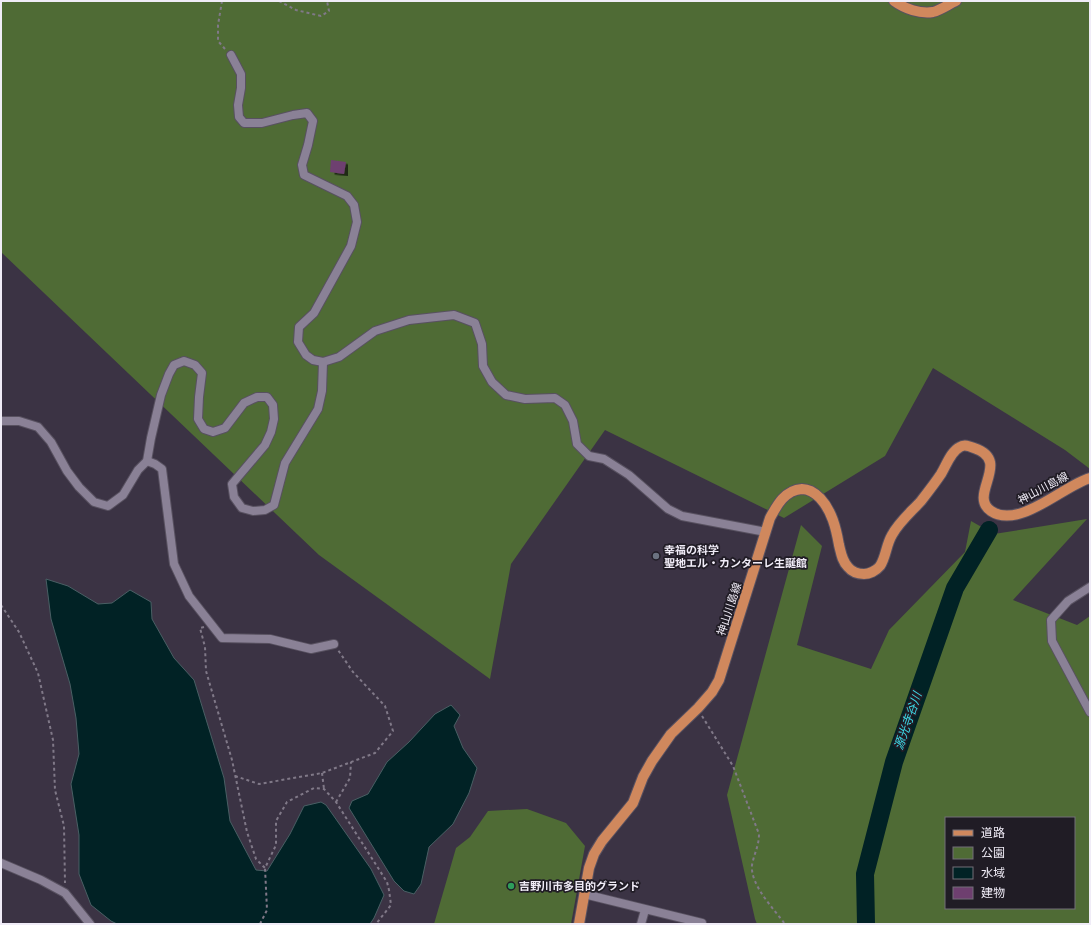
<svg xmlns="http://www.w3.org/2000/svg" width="1091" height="925" font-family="Arial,'Noto Sans JP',sans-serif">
<defs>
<filter id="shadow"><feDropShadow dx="4.5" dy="2.5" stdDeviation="0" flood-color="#0009"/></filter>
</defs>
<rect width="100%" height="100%" fill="#3b3344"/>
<g fill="#4f6b35" fill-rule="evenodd">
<polygon points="1,1 1090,1 1090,469 1065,450 933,368 885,456 784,518 605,430 511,564 490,679 319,555 1,252"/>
<path d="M1087 519 1013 600 1077 625 1090 616V924H757L755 919 727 795 801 525 822 546 797 645 871 669 889 630 965 552 971 521 994 534ZM946 818H1074V908H946Z"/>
<polygon points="527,809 566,823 585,846 571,924 434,924 456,848 470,837 488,811"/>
</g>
<g fill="#012225" stroke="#495f64">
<polygon points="46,579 68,586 98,604 112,603 130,590 151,602 152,619 174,658 194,680 224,778 230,821 256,870 267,871 290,834 304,806 321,802 326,805 371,869 384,895 374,918 370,924 117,924 111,921 91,905 79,874 79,835 71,784 79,754 76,718 70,684 51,619"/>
<polygon points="451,705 460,715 454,726 463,748 477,768 469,793 453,824 429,847 421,884 414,894 404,891 394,881 349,808 352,801 368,794 387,762 409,742 435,714"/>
</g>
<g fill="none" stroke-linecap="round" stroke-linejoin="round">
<polyline stroke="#012225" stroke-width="18" points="866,924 865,874 894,762 955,588 989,530"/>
</g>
<polygon fill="#6e3f6f" filter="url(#shadow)" points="331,160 346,162 344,174 330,172"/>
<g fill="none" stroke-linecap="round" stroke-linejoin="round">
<g stroke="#585160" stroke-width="10">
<g id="minor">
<polyline points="231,55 241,74 241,88 238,105 239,117 244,123 262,123 293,115 307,113 313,121 308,145 302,165 304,175 347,196 354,205 357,222 351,246 314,313 299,327 298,342 306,355 313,360 323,362 339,357 375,331 409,320 454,315 475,323 482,344 483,366 492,382 506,395 525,399 555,398 565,405 573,421 577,444 589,456 604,459 629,475 668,509 682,516 766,532"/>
<polyline points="1,421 19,421 38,427 51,442 67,471 79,487 94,502 108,506 123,495 138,470 147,461 151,438 161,395 169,374 174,365 184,361 195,365 202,373 199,397 198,419 204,429 213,432 225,428 244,403 257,397 267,397 273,405 274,419 271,432 265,445 232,484 234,497 242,508 253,511 265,510 274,505 285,463 318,409 322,391 323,362"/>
<polyline points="147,461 155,464 162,469 174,564 189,596 222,638 270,639 311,649 334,644"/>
<polyline points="1090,587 1068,601 1051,620 1052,641 1090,712"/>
<polyline points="1,863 41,880 65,893 90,924"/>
<polyline points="584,894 702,923 702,924"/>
<polyline points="641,924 645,910"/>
</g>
</g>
<g stroke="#585160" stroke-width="12">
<g id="primary">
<path d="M894 1C905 9 920 14 933 12 941 10 949 4 956 1"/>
<path d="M579 924 589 868 594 854 602 841 633 803 643 777 652 761 671 734 698 708 712 692 719 680 770 518C777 505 785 490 802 489 809 489 815 493 820 498 832 511 836 528 839 545 841 553 842 561 848 567 852 572 858 574 864 574 869 574 876 571 880 566 886 557 886 545 892 535 899 522 911 512 921 501 928 492 935 483 941 474 946 466 951 451 960 447 964 444 969 446 974 448 1013 461 967 495 991 511 1019 530 1064 485 1090 478"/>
</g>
</g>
<g stroke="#807988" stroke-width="2" stroke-dasharray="3 3" stroke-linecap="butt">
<polyline points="222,1 218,25 218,41 225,49"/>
<polyline points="279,1 296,10 321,16 329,11 327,1"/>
<polyline points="1,605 19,632 38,673 53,740 55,790 64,826 65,883"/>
<polyline points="204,627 200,628 205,647 206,671 232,760 247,832 256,859 265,868 276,845 276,821 287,802 314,788 324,789 336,802 387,882 389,890 391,905 376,924"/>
<path d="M702 716 733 766 759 834C759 846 754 854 752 865 750 885 774 909 785 924"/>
<polyline points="322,773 324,789"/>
<polyline points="235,776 259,784 322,773 375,753 393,731 385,706 353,672 338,650"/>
<polyline points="336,802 350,778 351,762"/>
<polyline points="260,924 267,910 265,868"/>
</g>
<use href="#minor" stroke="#8a8196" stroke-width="8"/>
<use href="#primary" stroke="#d0885d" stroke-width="10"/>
</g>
<circle fill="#6b7280" stroke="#201c25" stroke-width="1.5" cx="656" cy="556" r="4"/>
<circle fill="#2e9e5b" stroke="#201c25" stroke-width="1.5" cx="511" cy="886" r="4"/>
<g text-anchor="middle" stroke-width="3.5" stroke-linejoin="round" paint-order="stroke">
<g font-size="11" fill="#f0ecf7" stroke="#201c25">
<text transform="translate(1043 488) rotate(-28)" y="4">神山川島線</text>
<text transform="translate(729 609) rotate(-72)" y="4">神山川島線</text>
</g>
<g font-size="11" font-weight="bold" fill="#f0ecf7" stroke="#201c25" text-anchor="start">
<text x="664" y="554">幸福の科学<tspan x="664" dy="13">聖地エル・カンターレ生誕館</tspan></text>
<text x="519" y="890">吉野川市多目的グランド</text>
</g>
<g font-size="12" font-style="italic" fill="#3cd8e6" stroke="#201c25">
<text transform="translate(908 721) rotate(-71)" y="4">源光寺谷川</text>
</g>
</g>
<rect width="1091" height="925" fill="none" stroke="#f0ecf7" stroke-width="4"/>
<rect x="945" y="817" width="130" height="92" fill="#201c25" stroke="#736f79"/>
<rect x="953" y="830" width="20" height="6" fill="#d0885d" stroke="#736f79"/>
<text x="981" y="837" font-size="12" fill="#f0ecf7">道路</text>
<rect x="953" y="847" width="20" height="12" fill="#4f6b35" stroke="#736f79"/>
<text x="981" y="857" font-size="12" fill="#f0ecf7">公園</text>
<rect x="953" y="867" width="20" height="12" fill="#012225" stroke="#736f79"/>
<text x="981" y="877" font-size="12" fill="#f0ecf7">水域</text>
<rect x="953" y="887" width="20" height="12" fill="#6e3f6f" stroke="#736f79"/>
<text x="981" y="897" font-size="12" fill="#f0ecf7">建物</text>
</svg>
